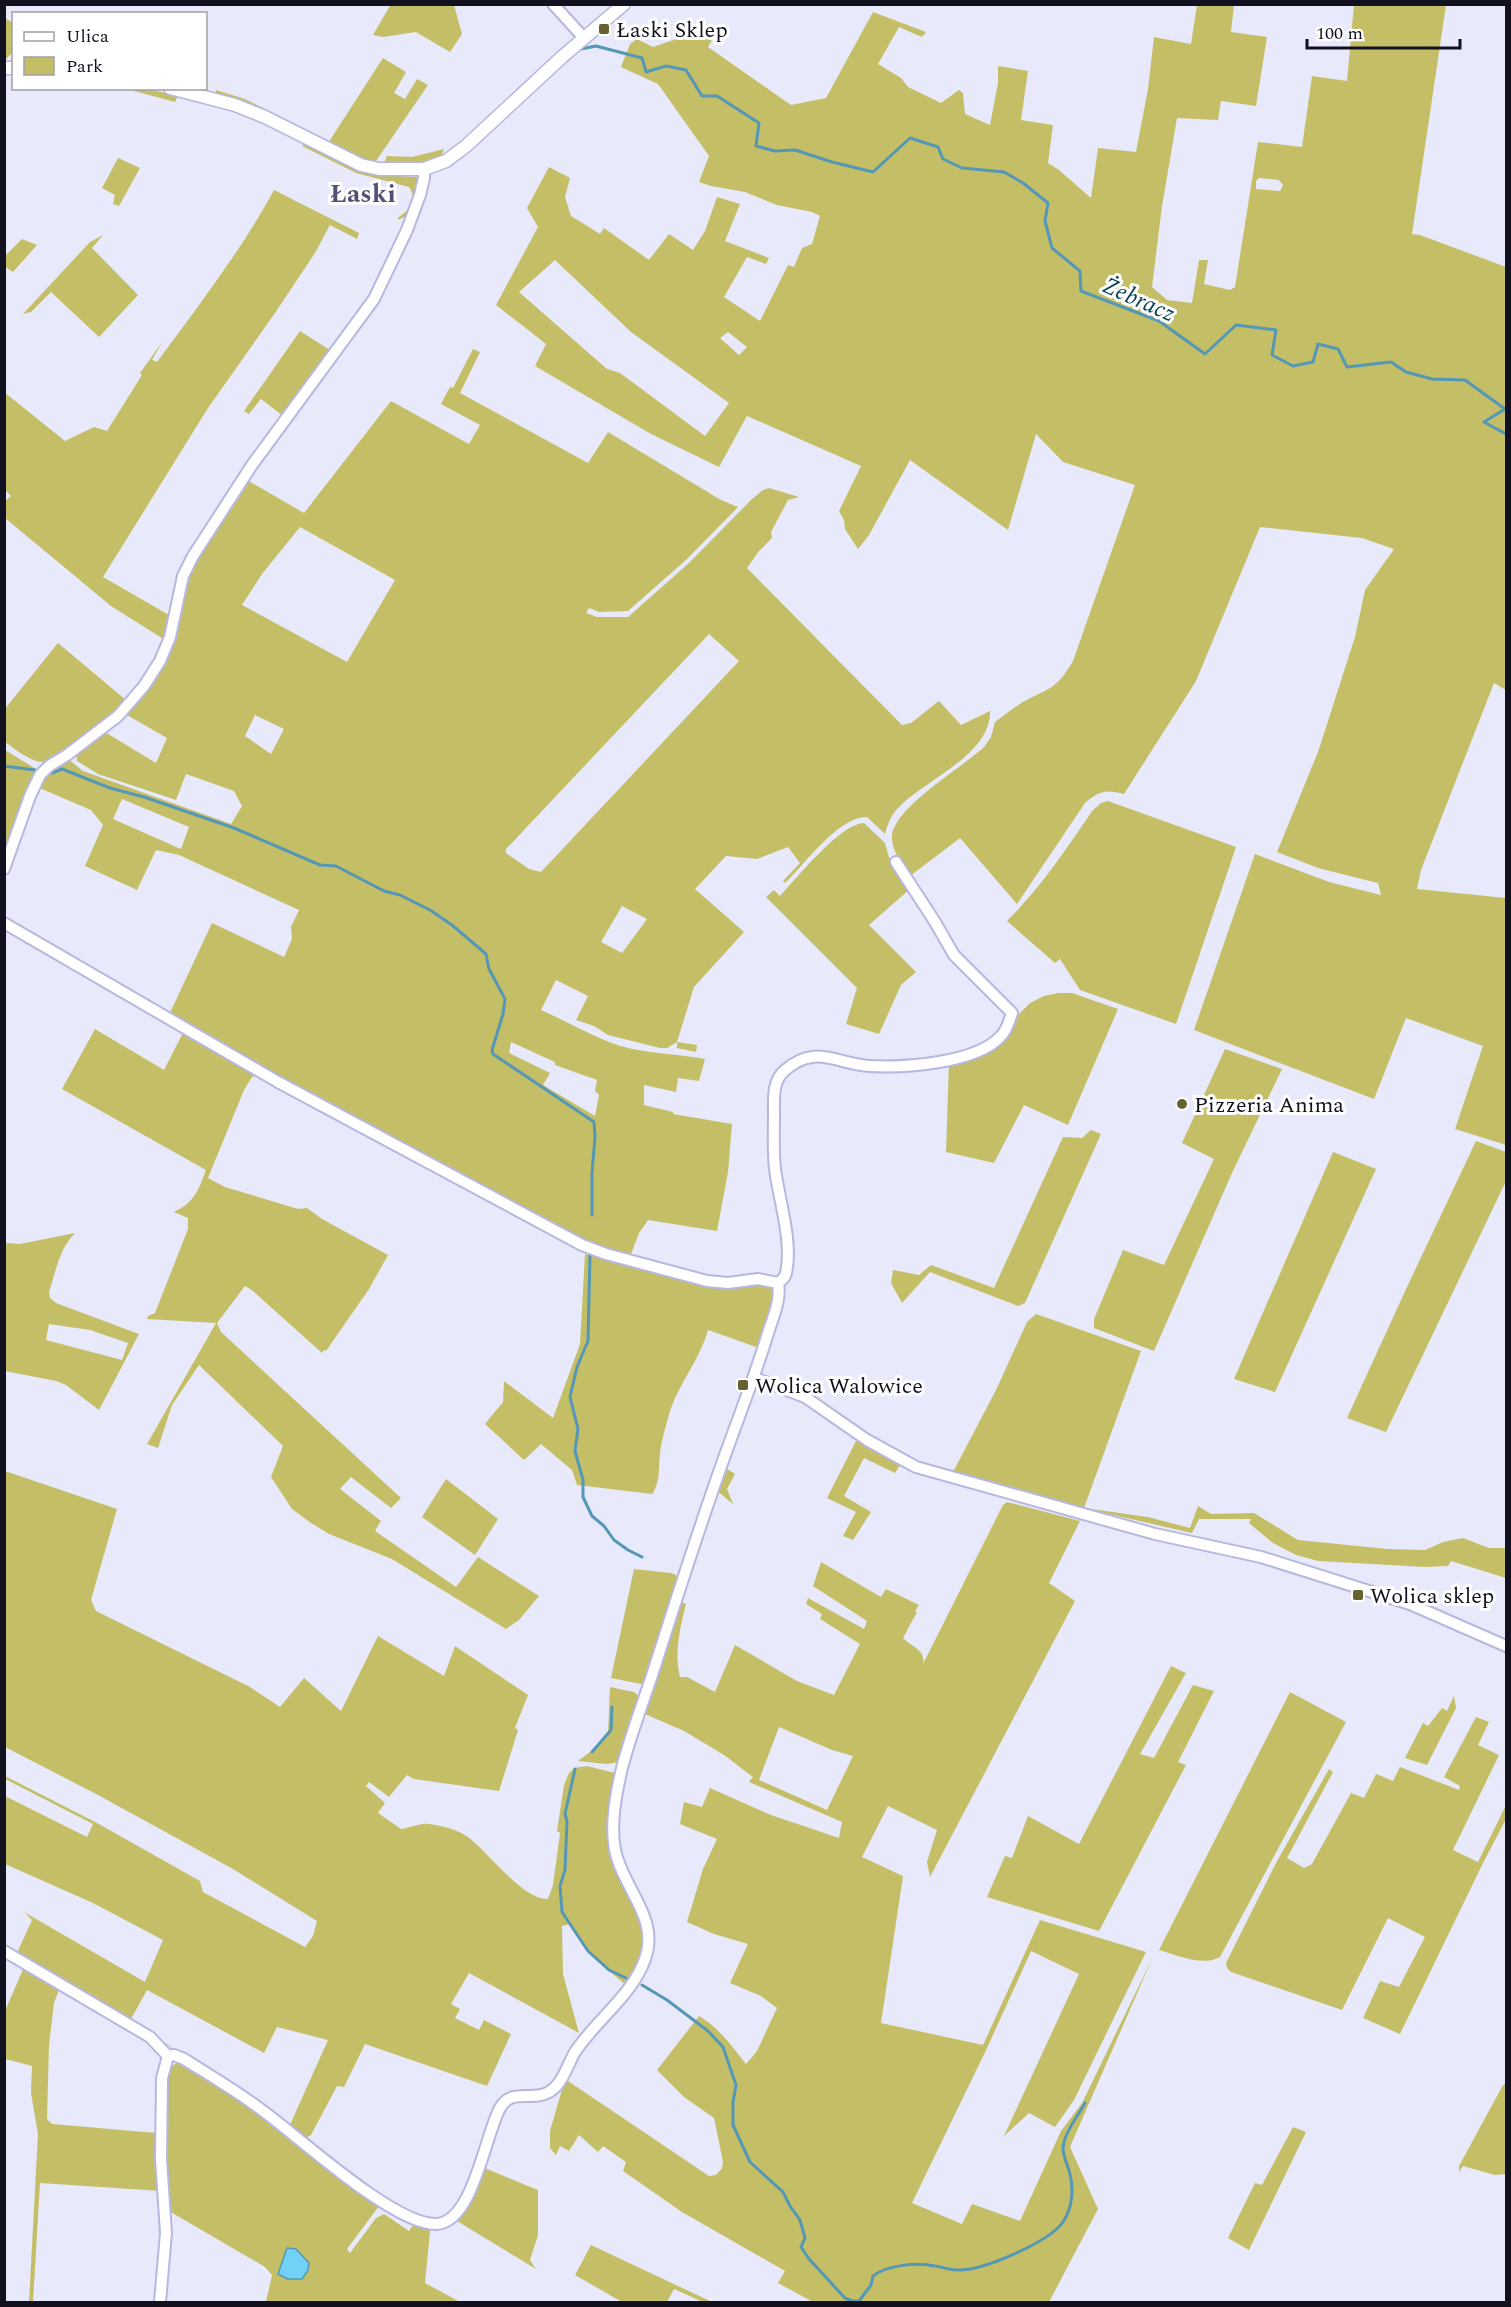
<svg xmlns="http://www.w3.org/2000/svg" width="1511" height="2307" font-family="Spectral,serif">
<rect width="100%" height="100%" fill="#e8e9fa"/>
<g fill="#c4bf66" fill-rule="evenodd">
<polygon points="391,4 454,5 462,34 450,52 416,32 383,37 373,35"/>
<path d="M1197 5H1234L1231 32 1267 37 1256 106 1221 101 1218 120 1177 118 1162 206 1152 287 1167 300 1192 303 1199 260H1208L1204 284 1230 290 1235 287 1258 142 1302 147 1312 76 1347 81 1354 5H1446L1412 234 1420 235 1506 267V690L1494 683 1421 870 1417 889 1506 898V1145L1455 1129 1483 1046 1406 1018 1374 1099 1194 1030 1255 854 1329 882 1381 895 1378 883 1318 868 1277 852 1318 752 1355 637 1365 590 1394 549 1362 538 1260 527 1196 681 1124 794C1107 789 1098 791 1085 803L1017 904 960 838 910 876C903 865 893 853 892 839 889 810 962 768 984 747L991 737 995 722C1004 715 1013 708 1023 702 1050 687 1055 691 1073 661L1135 485 1063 462 1036 434 1008 530 910 460 869 535 858 549 845 529 844 520 839 511 861 466 747 416 719 467 651 434 535 366 546 344 496 305 538 227 527 208 549 167 570 178 565 197 571 216 600 234 604 228 649 260 669 234 693 250 705 231 717 197 740 204 725 241 769 258 766 264 747 257 724 297 760 321 788 265 794 267 802 248 812 244 820 216 812 212 777 205 745 192 711 186 699 182 709 156 658 84 621 67 630 44 637 39 653 47 688 35 691 29 712 40 708 47 791 105 826 98 873 12 926 32 922 37 899 27 878 64 901 78 908 87 941 103 959 90 963 93 965 114 990 125 998 83V66L1028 71 1021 120 1053 125 1048 163 1059 170 1091 198 1098 148 1136 152 1148 89 1154 37 1191 44ZM1259 178 1279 180 1283 185 1280 191 1256 189V181ZM555 260 631 332 729 403 705 436 620 373 607 369 519 292ZM728 332 747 347 739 355 720 338Z"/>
<polygon points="5,18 13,23 14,51 5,60"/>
<polygon points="383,58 406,72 394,93 405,99 417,79 428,85 376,161 370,163 330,144 330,140"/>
<polygon points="127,89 148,89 178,96 175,102"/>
<polygon points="216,90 245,99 267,110 265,112 215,94"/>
<path d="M304 143 362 170 382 175 417 177C423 188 415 204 410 214L398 220V218C409 209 419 202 409 187L356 173 302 146Z"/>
<path d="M444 149 441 157C422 164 406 165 385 165L384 163 387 156 412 157Z"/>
<polygon points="118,158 140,168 119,206 113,204 115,195 102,188"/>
<path d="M274 190 359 233 357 239 330 225 315 253 275 313 208 408 103 577 169 615 165 640 111 606 5 518V501L11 496 5 490 4 392 65 441 94 427 107 431 142 375 140 373 163 341 152 360 157 362C198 306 241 251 274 190Z"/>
<polygon points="103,235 92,248 138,295 99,337 51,292 31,312 23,314 90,242"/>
<polygon points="22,239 37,245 13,272 5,267 5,256"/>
<polygon points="300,331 333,352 283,416 261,399 249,414 244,411"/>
<path d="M473 349 480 352 460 393 588 463 608 432 721 500 738 507 687 559 628 611 599 612 589 608 586 613 597 617H628L689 563 752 499 763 490 769 488 799 497 788 500 771 532 772 538 759 551 747 568 902 725 911 723 939 701 961 725 990 711C991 756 923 780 897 809 891 816 887 825 885 834L867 817C839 816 805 864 785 883L783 881 800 863 788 847 757 859 726 856 695 889 744 932 694 987 677 1042 697 1045 696 1052 677 1048V1042L667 1048H660L608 1035 594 1026 576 1020 588 996 556 980 541 1010C564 1020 586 1033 609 1042 639 1054 674 1053 705 1059L699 1081 678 1078 676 1092 644 1085V1105L673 1112V1114L732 1124 728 1172 717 1231 648 1220 639 1233 630 1257 585 1242 244 1060 169 1015 212 923 284 957 292 939 291 927 299 910 179 855 156 850 137 890 85 866 103 825 91 810 37 787 52 770 68 759 83 771 231 824 242 806 234 791 186 774 176 800 98 774 77 761 76 754 105 732 156 763 167 738 127 715 158 673 186 576 221 525 219 523 247 480 304 513 391 401 469 444 480 425 441 404 450 387 453 388ZM300 527 395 580 347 662 242 605 262 574ZM709 634 739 661 541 872 529 869 506 853V849ZM255 715 284 729 271 754 245 736ZM122 799 189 827 181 849 113 819ZM622 906 647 919 622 953 601 942ZM511 1042 555 1062V1065L597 1080 595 1091 599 1095 595 1116 543 1085 550 1073 509 1053Z"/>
<path d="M58 643 127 701C113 715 60 762 42 762 29 761 15 749 5 742L4 710Z"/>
<polygon points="5,750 36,769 38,772 5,862"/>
<path d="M1108 801 1236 847 1176 1024 1080 990 1060 959 1055 963 1007 921C1040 888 1066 850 1092 811L1101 803Z"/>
<path d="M864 823 885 843 889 857 911 888 869 925 916 972 901 985 879 1034 846 1024 857 988 766 897 774 890 780 896C796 879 841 823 864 823Z"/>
<polygon points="1059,993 1072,993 1118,1009 1068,1125 1024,1105 994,1163 946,1152 949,1062 1009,1029 1018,1015 1030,1003 1044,996"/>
<path d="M95 1029 164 1070 183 1033 258 1075 252 1077 244 1090 208 1178 225 1187 298 1209 307 1208 322 1219 388 1255 369 1289 326 1351 324 1350 322 1353 253 1291 245 1286 217 1323 221 1332 401 1498 391 1508 351 1477 340 1489 381 1521 375 1531 456 1587 478 1557 539 1596 519 1620 506 1629 392 1559 329 1534 311 1523 292 1509 271 1477 283 1446 199 1365 172 1405 158 1448 147 1444 216 1323 147 1319 148 1316 155 1313 188 1229V1218L174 1212C195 1202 198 1191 206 1170L62 1089Z"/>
<polygon points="1225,1049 1282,1069 1232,1173 1154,1351 1094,1328 1094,1319 1123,1250 1164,1265 1214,1159 1182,1143"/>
<polygon points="1091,1130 1101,1134 1025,1303 1018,1306 930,1272 902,1303 891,1283 893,1270 919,1275 931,1265 994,1288 1063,1137 1082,1138"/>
<polygon points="1476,1141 1506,1152 1506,1181 1386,1432 1347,1418 1407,1287"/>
<polygon points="1333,1152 1376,1169 1275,1392 1234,1379"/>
<path d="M75 1233C59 1249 56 1271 49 1292L50 1298 56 1303 139 1334 99 1410 66 1385 56 1381 5 1371V1243L20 1244ZM49 1324 90 1330 128 1343 122 1360 46 1340Z"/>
<path d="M585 1254 717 1287 756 1284 772 1287 774 1299 759 1348 708 1330C699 1362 677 1385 668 1418 665 1429 661 1442 660 1454 658 1468 661 1482 652 1494L577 1485 572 1470 541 1444 524 1460 485 1424 503 1402 504 1381 553 1418 580 1344Z"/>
<polygon points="1036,1314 1141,1351 1084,1508 1148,1517 1190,1528 1198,1506 1211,1514 1254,1513 1298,1540 1387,1549 1425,1550 1443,1542 1463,1538 1489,1548 1506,1548 1506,1578 1451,1561 1448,1566 1426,1567 1318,1561 1296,1555 1273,1543 1249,1523 1251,1519 1199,1519 1192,1533 1083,1508 953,1472 996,1390 1027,1322"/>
<polygon points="856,1441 900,1465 895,1473 864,1458 844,1496 871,1512 853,1540 843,1536 856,1512 827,1498"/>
<polygon points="724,1467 735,1474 727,1489 733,1504 715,1489"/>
<path d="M5 1471 117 1509 91 1600 96 1611 250 1687 280 1707 304 1678 341 1711 378 1636 444 1676 455 1646 528 1695 515 1728 518 1730 499 1791 414 1779 407 1775 389 1797 369 1782 366 1786 385 1803 378 1813 401 1829C410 1828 420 1823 428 1824 440 1825 459 1830 468 1837 488 1852 523 1900 548 1899L553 1885 560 1833 557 1831 564 1785 569 1773 574 1768 587 1766 615 1773 617 1776 611 1837 644 1921 646 1946 627 1986 589 1954 570 1924 562 1926 563 1974 579 2033 469 1973 451 2004 460 2009 455 2018 479 2030 484 2020 511 2034 487 2086 365 2044 344 2087 337 2086 311 2135 304 2139 289 2127 328 2040 277 2027 264 2053 147 1990 131 2019 181 2054 133 2023 5 1948 4 1946 17 1953 32 1920 24 1912 145 1982 163 1940 93 1903 5 1864V1796L87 1837 93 1824 5 1779V1776L97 1823 200 1881 203 1892 305 1947 313 1936 317 1921 233 1869 98 1795 5 1747Z"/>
<polygon points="446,1479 498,1519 475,1555 422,1517"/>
<path d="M1007 1502 1080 1521 1049 1583 1075 1601 930 1877 927 1862 937 1830 888 1806 862 1857 903 1876 881 2023 983 2045 1040 1920 1146 1952 1074 2100 1055 2127 1029 2113 1004 2136 1079 1974 1031 1951 988 2046 912 2203 962 2224 972 2204 1020 2221 1061 2131 1082 2103 1152 1959 1070 2147 1098 2209 1049 2302H813L778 2283 785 2271 682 2212 623 2171 626 2162 603 2146 598 2152 579 2135 569 2151 560 2146 556 2155 550 2148V2131L565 2079 709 2176 716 2175 722 2168 723 2162 714 2118 684 2097 657 2070 699 2016C719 2028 732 2046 746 2064L757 2051 777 2008 761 1996 730 1983 748 1944 714 1934 687 1922 703 1869 717 1839 680 1824 684 1802 702 1807 710 1788 771 1815 839 1838 842 1822 749 1782 753 1777 724 1755 684 1731 645 1714 680 1601 686 1604C680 1628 674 1653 680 1677H687L715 1692 735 1645 797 1681 834 1695 860 1644 820 1619 822 1614 806 1604 808 1598 864 1629 867 1621 813 1586 821 1562 881 1597 886 1589 919 1605 915 1611 917 1612 903 1638C912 1647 926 1650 923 1664L1003 1505ZM779 1727 832 1750 853 1756 827 1810 759 1780Z"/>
<polygon points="634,1569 671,1573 676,1575 679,1581 646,1685 611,1678"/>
<polygon points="1171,1666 1186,1673 1140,1754 1154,1758 1193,1685 1214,1691 1178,1762 1186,1765 1099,1931 987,1897 1005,1856 1012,1858 1028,1816 1079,1844"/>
<polygon points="610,1687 634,1692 640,1697 619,1762 607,1764 578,1761 598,1746 608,1732"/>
<path d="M1290 1692 1346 1722 1220 1957C1202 1967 1177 1955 1159 1950Z"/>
<polygon points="1454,1696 1456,1708 1427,1765 1405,1758 1423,1723 1428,1726 1442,1708 1447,1711"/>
<polygon points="1476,1717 1489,1722 1478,1745 1499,1755 1453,1850 1478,1862 1506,1805 1506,1819 1483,1863 1400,2034 1363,2018 1380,1981 1399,1987 1425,1937 1388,1918 1342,2010 1231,1972 1227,1968 1226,1963 1276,1863 1329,1769 1333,1772 1287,1858 1304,1868 1312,1864 1351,1793 1364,1798 1376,1774 1393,1781 1400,1767 1459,1790 1460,1786 1444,1777"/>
<polygon points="24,1967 60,1987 54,2003 49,2045 47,2119 52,2124 156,2133 161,2191 40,2183 33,2302 29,2302 38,2134 31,2093 32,2066 5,2059 5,2011"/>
<polygon points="178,2062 218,2082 382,2202 347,2249 350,2253 376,2218 384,2214 409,2231 415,2222 433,2226 430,2232 425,2283 460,2302 266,2302 272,2275 265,2267 169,2211 165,2165 167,2070"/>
<polygon points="1506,2084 1506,2174 1495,2175 1463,2166 1459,2172 1459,2166 1503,2085"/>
<polygon points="1293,2127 1306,2132 1249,2250 1228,2238 1255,2183 1262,2185"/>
<polygon points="482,2167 538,2190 538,2235 530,2260 536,2269 457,2221 465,2208"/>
<polygon points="591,2245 712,2302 703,2302 674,2289 667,2302 622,2302 575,2275"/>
</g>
<polygon fill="#71d1f6" stroke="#5497b6" stroke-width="1.5" points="287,2248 296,2249 309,2263 308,2270 302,2279 288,2279 278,2274"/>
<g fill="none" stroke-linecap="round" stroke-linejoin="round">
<g stroke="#5497b6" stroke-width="3">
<polyline points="581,49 596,46 642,58 646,72 666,66 686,70 702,96 717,96 759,123 756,146 775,151 795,150 832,162 873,172 910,138 938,147 943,159 962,168 1004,172 1023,183 1048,203 1045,221 1052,248 1080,271 1081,291 1159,321 1205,354 1236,325 1276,330 1272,355 1293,366 1313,362 1318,344 1338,349 1347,367 1391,362 1406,372 1432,379 1465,380 1505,409 1484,422 1506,434"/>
<polyline points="4,766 35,770"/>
<polyline points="52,773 62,769 110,788 144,797 234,828 320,865 336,866 384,891 400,895 430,910 452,925 486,954 489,969 505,999 503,1014 492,1050 493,1054 594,1122 595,1137 592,1173 592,1215"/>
<polyline points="590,1254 588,1341 577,1367 570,1397 578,1429 575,1451 583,1480 583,1497 592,1516 604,1526 614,1540 628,1550 642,1557"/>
<polyline points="592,1752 611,1730 612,1707"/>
<polyline points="575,1769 565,1814 567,1821 565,1870 560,1886 562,1912 588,1951 609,1970 626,1978"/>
<polyline points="642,1985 667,2000 708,2031 723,2047 736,2085 733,2102 733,2125 750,2162 783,2192 790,2206 800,2220 805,2238 801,2247 809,2259 845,2298 852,2301 859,2301"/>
<path d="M860 2302 859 2301 871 2285 873 2276C887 2265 917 2262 935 2266 943 2267 952 2271 961 2270 986 2269 1049 2242 1063 2222 1072 2209 1074 2190 1070 2174 1068 2165 1063 2157 1063 2148 1064 2133 1078 2116 1085 2103"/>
</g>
<g stroke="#b7b7e0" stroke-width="14">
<g id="minor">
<polyline points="553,4 584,38"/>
<polyline points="4,869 30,796 40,775 49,766 67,755 118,716 144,686 160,661 170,637 183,576 193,556 252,465 374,299 407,230 420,195 424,178 424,169"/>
<polyline points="4,923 278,1082 582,1245 606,1254 707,1281 728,1283 758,1279 778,1283"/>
<path d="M778 1283C782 1280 785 1278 786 1273 793 1242 779 1200 775 1169 773 1151 774 1132 774 1114 774 1100 772 1082 784 1071 815 1043 836 1064 870 1066 904 1068 976 1063 1000 1037 1007 1031 1009 1021 1012 1013L954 955 935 922 896 862"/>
<polyline points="755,1378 805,1397 867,1440 916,1467 1155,1534 1261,1557 1410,1604 1506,1646"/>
<polyline points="4,1951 150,2037 168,2056 162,2078 161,2159 166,2233 160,2302"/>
<path d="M168 2056 174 2055 184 2059C209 2075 235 2090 259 2108 296 2134 393 2225 436 2224 473 2223 485 2135 500 2108 512 2087 532 2102 549 2092 562 2085 568 2064 575 2052 596 2020 632 1996 645 1959 660 1918 623 1889 615 1850 610 1824 616 1794 622 1768 631 1733 645 1698 656 1663 679 1591 702 1518 728 1447 742 1408 757 1370 769 1330 774 1315 781 1299 778 1283"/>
</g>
</g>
<g stroke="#b7b7e0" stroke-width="15">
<g id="tertiary">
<polyline points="4,68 14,68"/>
<polyline points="170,88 235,105 265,117 361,165 379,169 424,169 446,161 466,146 562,57 624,4"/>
</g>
</g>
<use href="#minor" stroke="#fff" stroke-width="10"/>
<use href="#tertiary" stroke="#fff" stroke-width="12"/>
</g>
<g fill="#65622f" stroke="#fff" stroke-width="2">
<rect x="598" y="23" width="12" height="12" rx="3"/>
<circle cx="1182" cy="1104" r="6"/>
<rect x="737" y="1379" width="12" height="12" rx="3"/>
<rect x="1352" y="1589" width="12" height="12" rx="3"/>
</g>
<g text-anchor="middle" stroke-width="6" stroke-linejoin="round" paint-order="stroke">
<g font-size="22" fill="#11111f" stroke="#fff" text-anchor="start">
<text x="616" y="37">Łaski Sklep</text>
<text x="1194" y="1112">Pizzeria Anima</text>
<text x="755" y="1393">Wolica Walowice</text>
<text x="1370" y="1603">Wolica sklep</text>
</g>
<g font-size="24" font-style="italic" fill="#064255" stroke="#fff">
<text transform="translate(1139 299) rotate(24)" y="8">Żebracz</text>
</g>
<g font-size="26" font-weight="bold" fill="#535276" stroke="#fff">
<text x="363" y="202">Łaski</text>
</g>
</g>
<rect width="1511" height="2307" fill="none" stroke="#11111f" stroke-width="12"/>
<rect x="12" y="12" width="195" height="78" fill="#ffffff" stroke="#a0a0a5" stroke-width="1.5"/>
<rect x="24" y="32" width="30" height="9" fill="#ffffff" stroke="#a0a0a5" stroke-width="1.5"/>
<text x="66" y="42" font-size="18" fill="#11111f">Ulica</text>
<rect x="24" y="57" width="30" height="18" fill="#c4bf66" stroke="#a0a0a5" stroke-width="1.5"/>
<text x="66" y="72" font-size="18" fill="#11111f">Park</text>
<path d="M1307 39v9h153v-9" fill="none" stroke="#11111f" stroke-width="3"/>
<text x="1316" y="39" font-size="18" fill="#11111f" stroke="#ffffff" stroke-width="4.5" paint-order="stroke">100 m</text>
</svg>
